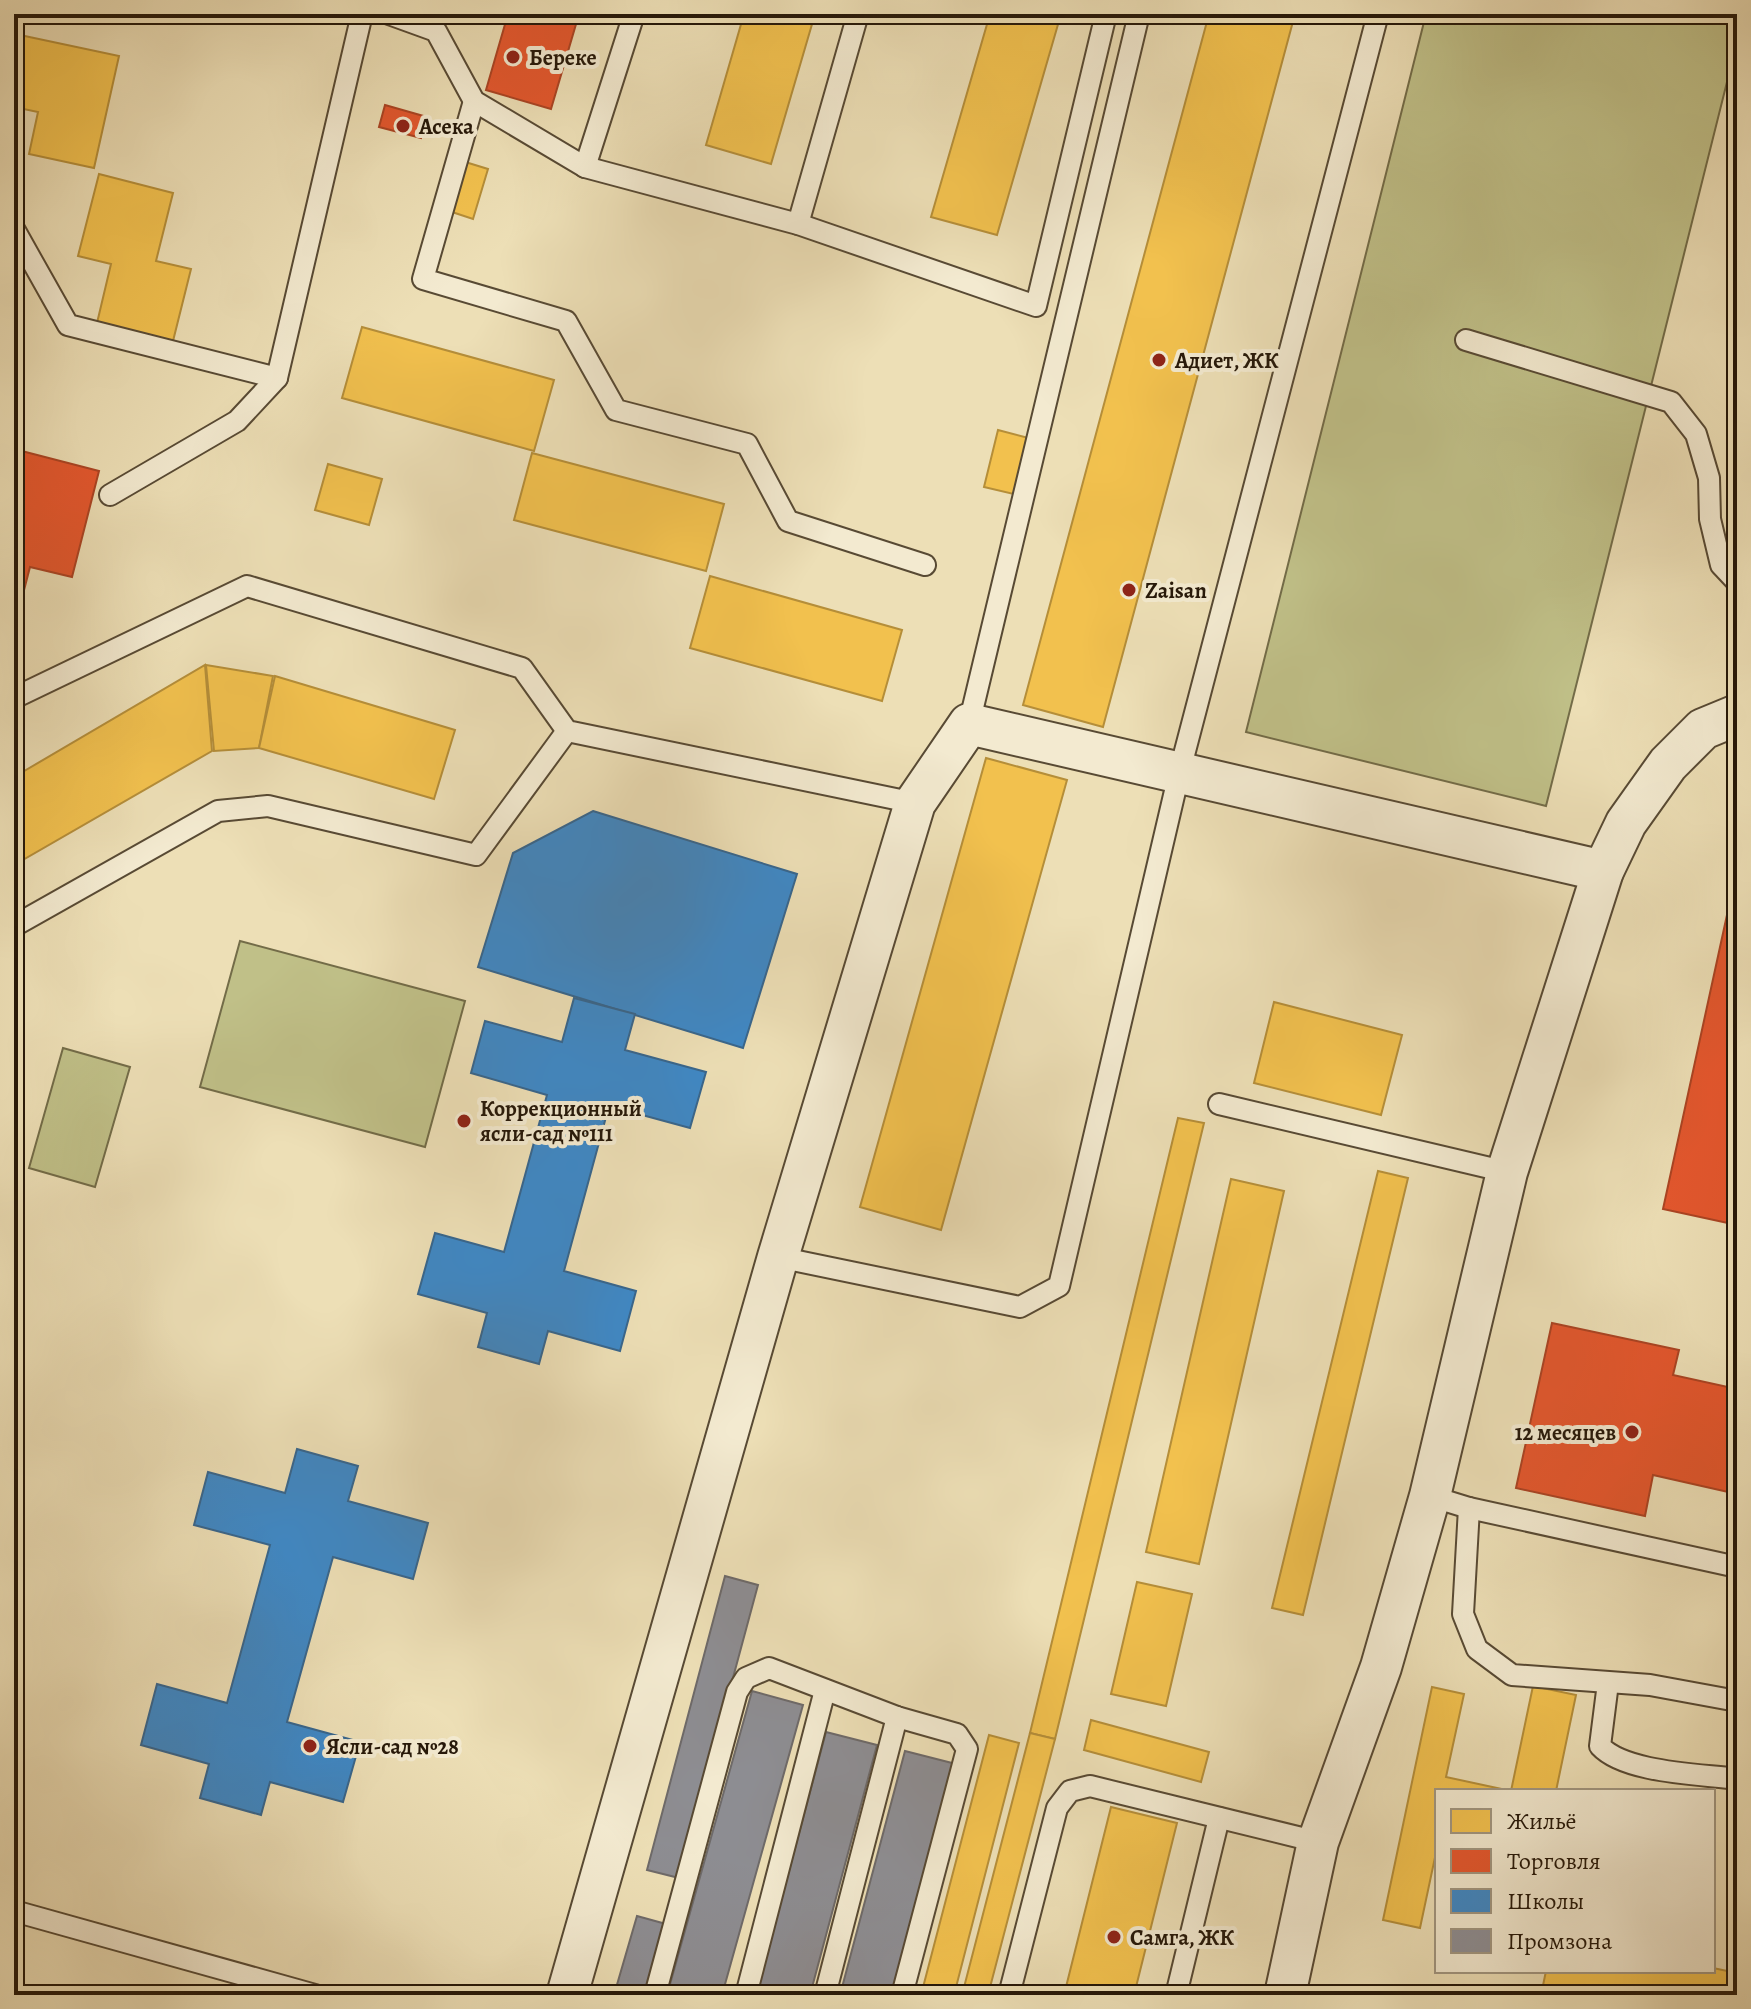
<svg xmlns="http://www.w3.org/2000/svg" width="1751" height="2009" font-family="Alegreya,serif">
<rect width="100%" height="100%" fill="#eddfb6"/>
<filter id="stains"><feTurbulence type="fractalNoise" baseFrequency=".0025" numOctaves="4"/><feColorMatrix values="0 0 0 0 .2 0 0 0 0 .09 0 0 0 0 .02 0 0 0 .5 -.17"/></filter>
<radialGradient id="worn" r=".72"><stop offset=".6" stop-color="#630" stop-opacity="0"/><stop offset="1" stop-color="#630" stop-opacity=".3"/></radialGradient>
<g fill="#c0c088" stroke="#736c48" stroke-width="2">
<polygon points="1426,14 1737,14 1737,42 1546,806 1246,732"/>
<polygon points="240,941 465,1001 425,1147 200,1087"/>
<polygon points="63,1048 130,1067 95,1187 29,1168"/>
</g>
<g fill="#f2c14e" stroke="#b58e39" stroke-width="2">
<polygon points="744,14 815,14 771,164 706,145"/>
<polygon points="990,14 1061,14 997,235 931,217"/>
<polygon points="1209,14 1295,14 1103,727 1023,705"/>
<polygon points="20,35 119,56 94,168 29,154 38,112 14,107 14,63"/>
<polygon points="462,161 488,169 473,219 446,210"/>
<polygon points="99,174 173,193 156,261 191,269 173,341 97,323 111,264 78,256"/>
<polygon points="362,327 554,380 534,451 342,398"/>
<polygon points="998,430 1036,440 1022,496 984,487"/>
<polygon points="532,453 724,504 706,571 514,520"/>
<polygon points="328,464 382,479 369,525 315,510"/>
<polygon points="710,576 902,630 882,701 690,648"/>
<polygon points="205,665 212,751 14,865 14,777"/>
<polygon points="206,665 273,676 259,748 214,751"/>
<polygon points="275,676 455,730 434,799 259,748"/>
<polygon points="986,758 1067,780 941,1230 860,1207"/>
<polygon points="1274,1002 1402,1035 1381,1115 1254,1083"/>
<polygon points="1178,1118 1204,1123 1055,1739 1030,1733"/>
<polygon points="1378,1171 1408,1178 1303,1615 1272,1608"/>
<polygon points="1231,1179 1284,1191 1199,1564 1146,1552"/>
<polygon points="1137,1582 1192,1594 1166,1706 1111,1694"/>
<polygon points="1533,1686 1576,1695 1556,1791 1511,1791"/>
<polygon points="1432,1687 1464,1694 1446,1777 1511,1791 1437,1791 1437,1848 1420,1928 1383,1920"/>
<polygon points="1091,1720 1209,1752 1201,1782 1084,1750"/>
<polygon points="1030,1733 1055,1739 988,1995 962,1995"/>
<polygon points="989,1735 1019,1743 954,1995 921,1995"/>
<polygon points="1111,1807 1177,1823 1134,1995 1064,1995"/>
<polygon points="1713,1968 1737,1973 1737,1995 1541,1995 1546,1971 1713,1971"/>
</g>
<g fill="#e4572e" stroke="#ab4423" stroke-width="2">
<polygon points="508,14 579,14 551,109 486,90"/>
<polygon points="385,105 427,117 421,138 379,127"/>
<polygon points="14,449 99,471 72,577 30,567 23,594 14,592"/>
<polygon points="1737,869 1737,1225 1663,1209"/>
<polygon points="1552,1323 1679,1350 1673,1375 1737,1389 1737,1494 1653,1475 1645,1516 1516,1488"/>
</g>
<g fill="#3f88c5" stroke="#38668d" stroke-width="2">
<polygon points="593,811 797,874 743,1048 478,967 513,853"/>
<polygon points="574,998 635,1014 625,1050 706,1072 690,1128 609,1106 564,1271 636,1291 620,1351 548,1331 539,1364 478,1347 487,1313 418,1294 435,1233 504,1252 547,1095 471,1073 485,1021 562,1042"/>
<polygon points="297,1449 358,1466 348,1501 428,1523 413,1579 333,1557 287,1722 360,1742 343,1802 270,1782 261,1815 200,1798 209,1764 141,1745 157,1684 227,1703 270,1545 194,1525 208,1472 285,1493"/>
</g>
<g fill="#8d8d92" stroke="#6e6a69" stroke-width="2">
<polygon points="725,1576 758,1585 679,1878 647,1870"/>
<polygon points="752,1691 803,1705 722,1995 667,1995"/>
<polygon points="826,1732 877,1745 810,1995 756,1995"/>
<polygon points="905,1751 956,1764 895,1995 840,1995"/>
<polygon points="637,1916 666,1924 645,1995 614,1995"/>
</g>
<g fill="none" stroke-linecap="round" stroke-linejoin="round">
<g stroke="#584a34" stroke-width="24">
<g id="service">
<polyline points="389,14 436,31 474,101 585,167 798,224 1036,306 1106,14"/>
<polyline points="474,101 423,279 566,321 616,410 747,444 788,521 925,565"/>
<polyline points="585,167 634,14"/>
<polyline points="798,224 858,14"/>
<polyline points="14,229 68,325 277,378 362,14"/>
<polyline points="1466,340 1671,402 1696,434 1709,478 1710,519 1721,565 1737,582"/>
<polyline points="110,495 237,421 277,378"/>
<polyline points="14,698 247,586 522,668 567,731 915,803"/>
<polyline points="969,724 1139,14"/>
<polyline points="14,926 218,811 268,806 476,855 567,731"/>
<polyline points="1219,1104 1507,1172"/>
<polyline points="778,1257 1020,1307 1059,1286 1179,774 1378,14"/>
<polyline points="1430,1496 1469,1508 1737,1567"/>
<polyline points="1469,1508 1463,1614 1477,1649 1512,1675 1650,1685 1737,1701"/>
<path d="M1608 1683 1600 1746C1625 1773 1700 1774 1737 1779"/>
<polyline points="14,1911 315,1995"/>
<polyline points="655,1995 737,1692 746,1678 769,1668 897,1717 957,1734 967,1749 902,1995"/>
<polyline points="746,1995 825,1690"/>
<polyline points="825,1995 897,1717"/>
<polyline points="1009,1995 1057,1808 1070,1791 1090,1786 1318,1842"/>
<polyline points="1176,1995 1219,1818"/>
</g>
</g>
<g stroke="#584a34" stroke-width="44">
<g id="minor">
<polyline points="567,1995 778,1257 915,803 969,724 1603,871"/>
<polyline points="1285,1995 1318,1842 1381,1667 1430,1496 1507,1172 1603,871 1626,823 1668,764 1703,729 1737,715"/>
</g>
</g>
<use href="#service" stroke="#f3ead0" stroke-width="20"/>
<use href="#minor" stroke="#f3ead0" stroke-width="40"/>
</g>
<g fill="#8f2418" stroke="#f3ead0" stroke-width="3">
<circle cx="513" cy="57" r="8"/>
<circle cx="403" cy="126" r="8"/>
<circle cx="1159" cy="360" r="8"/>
<circle cx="1129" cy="590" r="8"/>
<circle cx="464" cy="1121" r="8"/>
<circle cx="1632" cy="1432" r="8"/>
<circle cx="310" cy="1746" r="8"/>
<circle cx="1114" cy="1937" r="8"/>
</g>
<g text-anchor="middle" stroke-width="8" stroke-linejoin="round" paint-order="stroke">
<g font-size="22" font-weight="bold" fill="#261809" stroke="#f3ead0" text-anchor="start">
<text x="529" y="65">Береке</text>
<text x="419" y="134">Асека</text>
<text x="1175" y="368">Адиет, ЖК</text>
<text x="1145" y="598">Zaisan</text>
<text x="480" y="1116">Коррекционный<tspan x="480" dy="25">ясли-сад №111</tspan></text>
<text x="1616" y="1440" text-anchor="end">12 месяцев</text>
<text x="326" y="1754">Ясли-сад №28</text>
<text x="1130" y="1945">Самга, ЖК</text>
</g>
</g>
<rect width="1751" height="2009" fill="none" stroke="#eddfb6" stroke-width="48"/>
<rect x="16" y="16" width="1719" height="1977" fill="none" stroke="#261809" stroke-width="4"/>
<rect x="24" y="24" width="1703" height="1961" fill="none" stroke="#261809" stroke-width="2"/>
<rect x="1435" y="1789" width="280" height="184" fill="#f3ead0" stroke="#a19680" stroke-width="2"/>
<rect x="1451" y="1809" width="40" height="24" fill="#f2c14e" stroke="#a19680" stroke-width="2"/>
<text x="1507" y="1829" font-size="24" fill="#261809">Жильё</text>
<rect x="1451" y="1849" width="40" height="24" fill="#e4572e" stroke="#a19680" stroke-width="2"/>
<text x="1507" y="1869" font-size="24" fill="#261809">Торговля</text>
<rect x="1451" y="1889" width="40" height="24" fill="#3f88c5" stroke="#a19680" stroke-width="2"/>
<text x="1507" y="1909" font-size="24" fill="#261809">Школы</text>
<rect x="1451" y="1929" width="40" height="24" fill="#8d8d92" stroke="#a19680" stroke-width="2"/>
<text x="1507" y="1949" font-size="24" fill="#261809">Промзона</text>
<rect width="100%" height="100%" filter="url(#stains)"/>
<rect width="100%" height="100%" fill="url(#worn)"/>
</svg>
